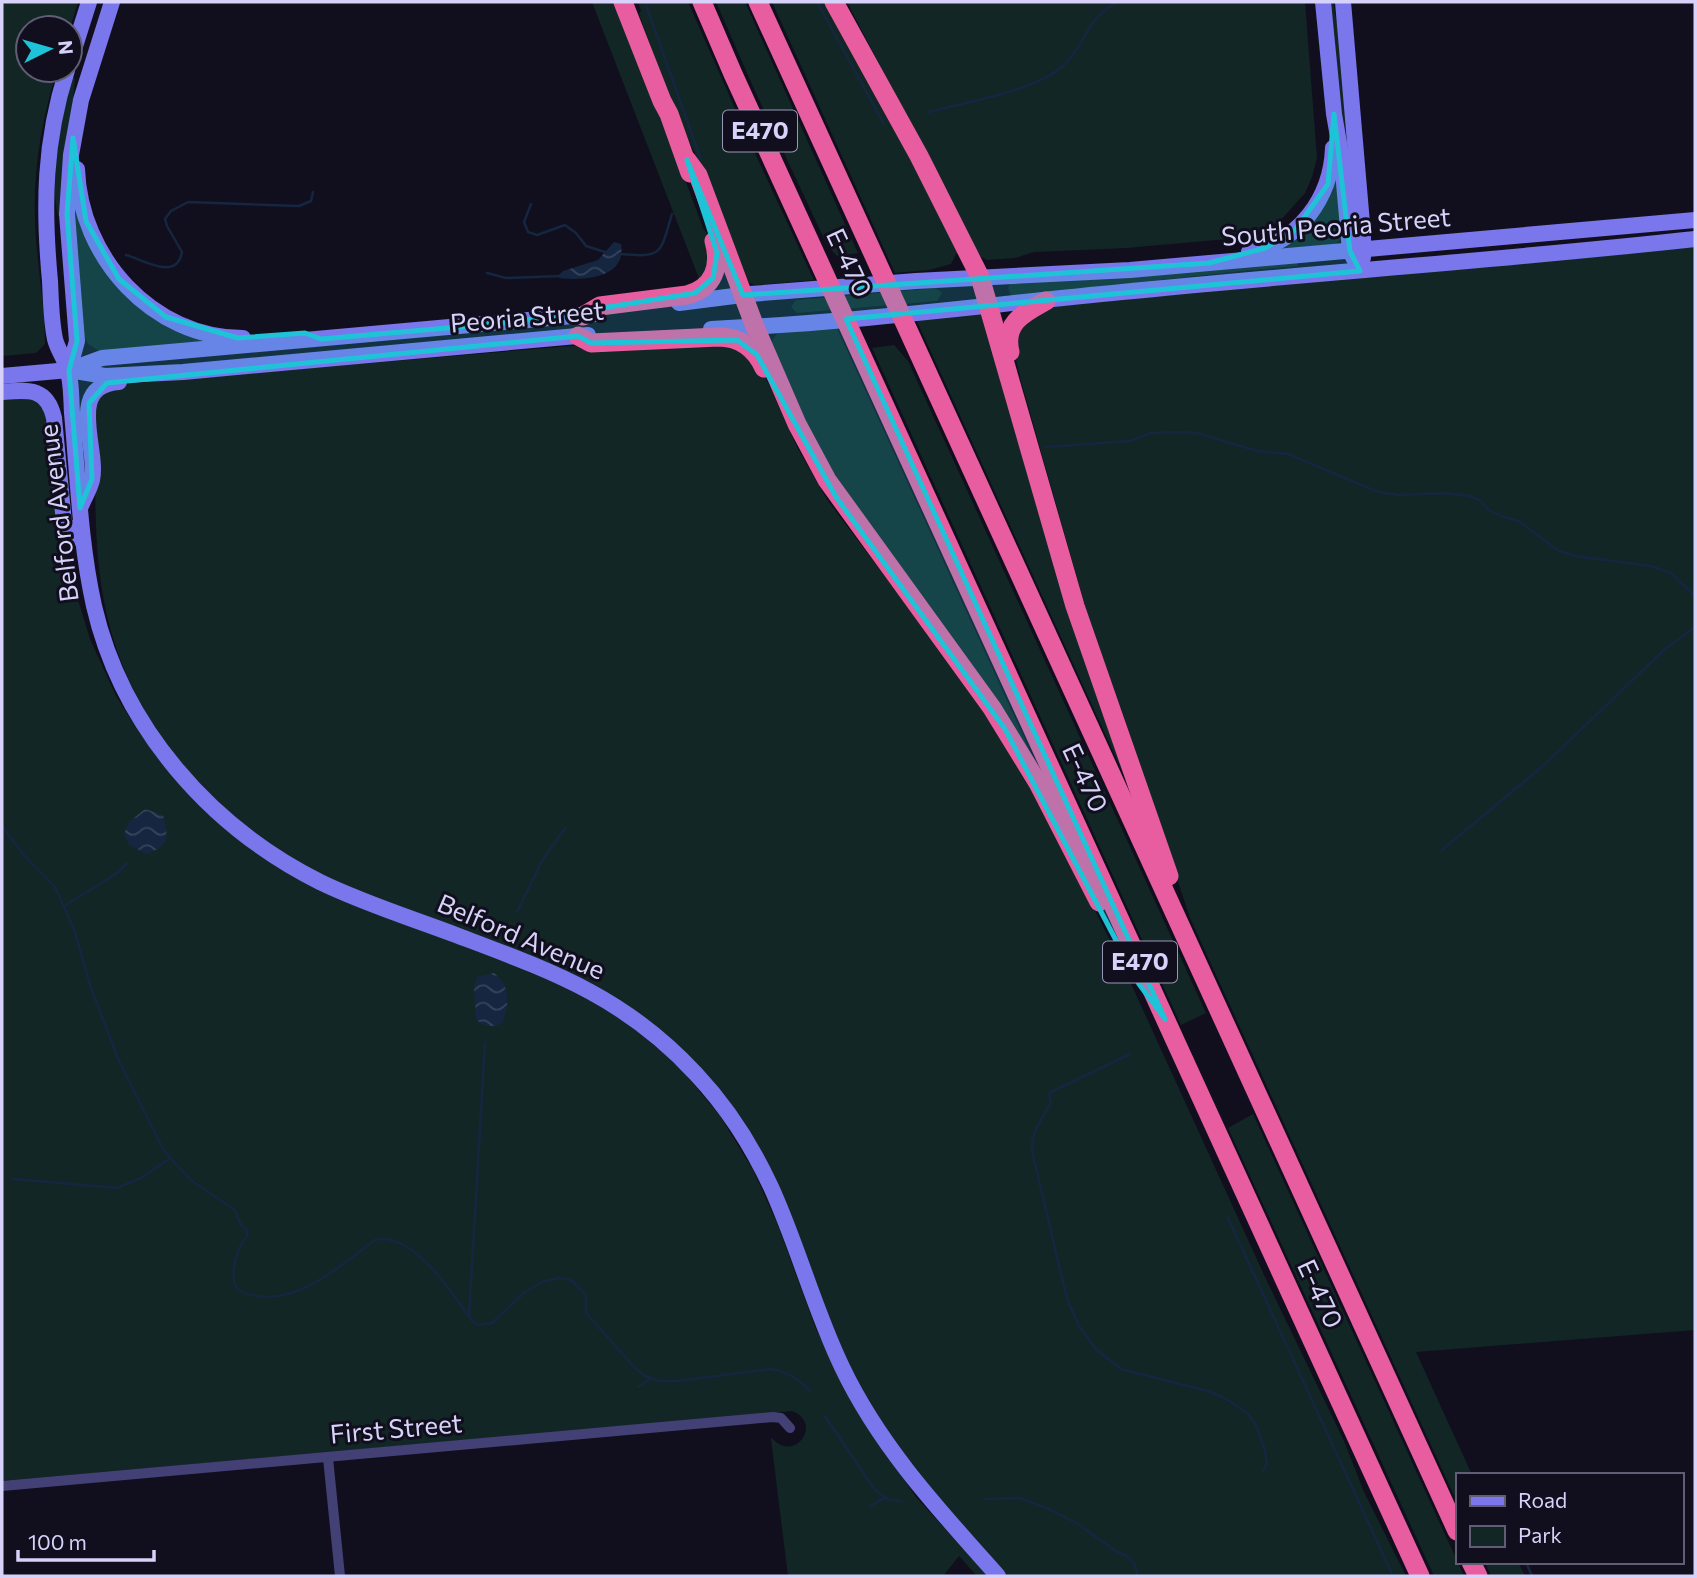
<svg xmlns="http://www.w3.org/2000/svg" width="1697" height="1578" font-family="Commissioner,sans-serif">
<defs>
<pattern id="water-waves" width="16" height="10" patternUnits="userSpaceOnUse" patternTransform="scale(1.75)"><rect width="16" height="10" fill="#152641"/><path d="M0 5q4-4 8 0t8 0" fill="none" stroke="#36455d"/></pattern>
</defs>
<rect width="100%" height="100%" fill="#110f1d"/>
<g fill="#132626">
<path d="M2 2H78L70 28H28V70H57C42 119 33 169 35 220 36 261 45 303 45 344L36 353 2 356Z"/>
<polygon points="592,2 619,2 703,228 709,236 714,255 700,281"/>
<polygon points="638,2 688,2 752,147 814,280 755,285 749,283 702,168 676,115 639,14 641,11"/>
<polygon points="716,2 745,2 858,253 837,256 827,245 754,89"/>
<polygon points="772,2 830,2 959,253 956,254 951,264 929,270 895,273"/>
<polygon points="847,2 1305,2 1317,158 1312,177 1305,193 1280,221 1261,231 1239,238 1126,248 1034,252 1015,258 987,260 980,256 967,233"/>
<polygon points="1329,2 1333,2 1341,47 1355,203 1339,115"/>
<path d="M71 77 75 78 62 216H58C48 166 60 126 71 77Z"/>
<polygon points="1336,173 1342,238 1334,245 1273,251"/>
<polygon points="74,202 100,261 208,342 101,352 88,344 82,333"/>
<polygon points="1695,246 1695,1330 1416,1352 1472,1475 1457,1475 1457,1502 1190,918 1124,717 1087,613 1021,381 1015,355 1019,326 1053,307 1106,300"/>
<path d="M1297 261 1298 266C1202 274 1107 287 1011 296L1008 288 1011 283Z"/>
<polygon points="936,288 942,293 937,301 797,313 791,307 796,300"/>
<polygon points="979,314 984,316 1128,784 916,319"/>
<polygon points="836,326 1037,766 821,458 771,342 778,332"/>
<path d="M717 339 730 342 764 374 798 449 828 501 953 666 1026 774 1122 964 1265 1277 1344 1441 1364 1492 1406 1576H1007L927 1487 905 1458 867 1398 835 1337 774 1178 632 1009 595 985 562 969C512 948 460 929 409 910 386 901 362 894 339 883 225 832 130 731 105 606 91 538 97 469 94 400L112 385 571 346Z"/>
<polygon points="894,345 908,361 1206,1013 1181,1025 872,348"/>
<path d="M2 395H31L48 414 60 541 90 639 116 696 138 731 166 768 217 822 253 850 286 872 539 974 595 1002 633 1027 682 1070 720 1116 753 1170 777 1223 816 1329 858 1413 916 1497 988 1576H977L959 1556 943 1576H788L771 1439 772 1438C794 1464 824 1423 792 1411L2 1481Z"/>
<polygon points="1253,1114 1464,1576 1434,1576 1228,1128"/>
<polygon points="1485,1562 1518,1562 1525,1576 1491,1576"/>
</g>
<g fill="url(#water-waves)">
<path d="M614 242 621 244C627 278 584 281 559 278V275L563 271 598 260Z"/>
<path d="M145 809 163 815C168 835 171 845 147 854L129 845 124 834 129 822Z"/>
<path d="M494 973C510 985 510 1005 502 1023 493 1028 483 1027 476 1019L474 987 477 977Z"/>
</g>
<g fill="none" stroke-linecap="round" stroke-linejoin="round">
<g stroke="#152641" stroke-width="2.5">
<polyline points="645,2 701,160"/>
<polyline points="817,2 884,124"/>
<path d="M929 112C966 102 1035 91 1063 66 1086 45 1087 16 1118 2"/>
<polyline points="531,204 524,222 528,232 537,235 565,225 576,233 586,246 608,253"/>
<path d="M621 254C664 258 660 253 672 214"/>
<path d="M126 255C142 259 177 282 182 252L167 226 165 219 171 211 188 202 299 206 311 201 313 192"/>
<polyline points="487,273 506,278 560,276"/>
<polyline points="1045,447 1130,441 1151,433 1177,432 1197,433 1257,451 1288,454 1378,492 1400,495 1444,493 1470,496 1481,501 1489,510 1501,516 1519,521 1557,550 1575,556 1651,566 1671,573 1695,596"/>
<path d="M2 826 24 855 55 887 74 929 91 988 119 1061 164 1151 192 1181 235 1210 241 1225 247 1230V1236C237 1248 228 1276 238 1290 288 1315 338 1267 375 1240 413 1230 454 1296 473 1322L479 1325 492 1323 525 1292 542 1282 559 1278 571 1280 582 1291 586 1298V1313L635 1368 645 1376 659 1381H678L770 1369C787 1371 799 1379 810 1391"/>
<polyline points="1442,850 1544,765 1665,649 1695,627"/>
<polyline points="64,906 116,874 127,863"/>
<polyline points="517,912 542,861 565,828"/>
<path d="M1130 1054 1051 1092 1049 1095 1051 1103C1042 1118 1031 1132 1032 1151L1067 1299 1079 1326 1096 1349 1121 1369 1211 1392 1228 1400 1247 1413 1255 1423 1265 1450 1267 1463 1263 1471"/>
<polyline points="13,1179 117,1188 141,1178 169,1159"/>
<polyline points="1228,1218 1393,1576"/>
<polyline points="469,1316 485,1043"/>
<polyline points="638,1387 650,1379"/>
<polyline points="824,1415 875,1490 889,1500 902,1501"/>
<polyline points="985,1499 1020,1498 1049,1509 1078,1524 1117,1552 1127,1556 1134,1563 1138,1576"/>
<polyline points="870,1506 885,1498"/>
<polyline points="1526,1562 1532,1576"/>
</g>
<g stroke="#434076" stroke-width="10">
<polyline points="328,1458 340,1576"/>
<polyline points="2,1486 773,1417 781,1418 790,1428"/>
</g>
<g stroke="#7a76eb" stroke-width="16">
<polyline points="1323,2 1334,114 1342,160 1350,251 1354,259"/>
<polyline points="1343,2 1363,235 1363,258"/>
<polyline points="70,62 89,2"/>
<path d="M67 70C44 142 43 206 50 281 51 300 51 320 55 339 57 348 63 356 66 365 72 380 71 398 72 413 78 478 80 543 94 606 122 727 210 827 320 882 363 903 411 918 456 935 551 971 624 996 696 1074 727 1107 752 1146 771 1187 798 1246 814 1309 842 1367 880 1447 940 1511 998 1576"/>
<path d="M77 169C80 257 152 338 243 338"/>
<path d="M1249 252C1299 242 1331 198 1333 148"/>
<polyline points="679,303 750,294 916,281 1130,270 1695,220"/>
<path d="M711 329C849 323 985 305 1122 292 1313 273 1504 260 1695 239"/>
<polyline points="72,369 102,358 595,314"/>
<polyline points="69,370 77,341 67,214 71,155 81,100 112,2"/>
<polyline points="2,376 69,370 105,376 183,372 588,335"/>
<path d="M2 392C28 390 47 387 54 418L64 523 83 542"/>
<path d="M81 506C84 498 90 489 92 480 99 448 65 386 119 382"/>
</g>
<g stroke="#e85d9f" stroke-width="19">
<polyline points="623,2 662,101 669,114 690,173"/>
<polyline points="702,2 733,74 1420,1576"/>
<polyline points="758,2 1457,1531"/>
<polyline points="834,2 919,156 980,277 1075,606 1169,876"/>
<polyline points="687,160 698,175 755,327 797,424 827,480 992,708 1038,783 1099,902"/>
<path d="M583 316 600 306 687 295C714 288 721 266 714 241"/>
<path d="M578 336 591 343 718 337C740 337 755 348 764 368"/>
<path d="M1010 352C1003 323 1024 313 1046 301"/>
<polyline points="1471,1562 1478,1576"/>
</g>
</g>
<path fill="#1fc3d7" fill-opacity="0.2" stroke="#1fc3d7" stroke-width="5" stroke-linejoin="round" d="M1334 114 1350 251 1360 271 846 319 1165 1019 1139 984 1005 729 836 497 757 355 737 340 591 343 578 336 107 383 89 403 92 479 80 508 69 370 77 341 67 214 73 138 86 221 119 279 166 317 238 338 305 333 321 339 515 322 695 293 713 278 717 253 687 160 743 295 1209 263 1265 248 1295 230 1328 184Z"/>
<g text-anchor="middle" stroke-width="6" stroke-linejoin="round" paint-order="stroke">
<g fill="#110f1d" stroke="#9b98b7" stroke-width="2">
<rect x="723" y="110.5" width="74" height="41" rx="5"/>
<rect x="1103" y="941.5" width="74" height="41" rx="5"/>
</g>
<g font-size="24" font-weight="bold" fill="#d6d2f9">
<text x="760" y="139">E470</text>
<text x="1140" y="970">E470</text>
</g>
<g font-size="26" fill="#d6d2f9" stroke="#110f1d">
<text transform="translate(1336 227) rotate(-5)" y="9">South Peoria Street</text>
<text transform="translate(849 263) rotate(65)" y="9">E-470</text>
<text transform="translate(527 317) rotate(-5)" y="9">Peoria Street</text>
<text transform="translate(59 513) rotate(-97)" y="9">Belford Avenue</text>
<text transform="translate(1085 778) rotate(65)" y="9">E-470</text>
<text transform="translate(521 937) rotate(23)" y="9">Belford Avenue</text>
<text transform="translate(1320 1294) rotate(65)" y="9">E-470</text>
<text transform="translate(396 1429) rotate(-5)" y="9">First Street</text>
</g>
</g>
<rect width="1697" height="1578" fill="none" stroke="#d6d2f9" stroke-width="7"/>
<rect x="1456" y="1473" width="228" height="91" fill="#110f1d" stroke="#605d75" stroke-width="2"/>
<rect x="1470" y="1496" width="35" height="10" fill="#7a76eb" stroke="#605d75" stroke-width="2"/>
<text x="1518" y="1508" font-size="21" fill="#d6d2f9">Road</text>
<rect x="1470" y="1526" width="35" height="21" fill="#132626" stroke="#605d75" stroke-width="2"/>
<text x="1518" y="1543" font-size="21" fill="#d6d2f9">Park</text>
<g transform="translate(49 49) rotate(85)"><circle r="33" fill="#110f1d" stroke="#605d75" stroke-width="2"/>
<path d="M0-5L12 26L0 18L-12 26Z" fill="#1fc3d7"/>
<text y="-10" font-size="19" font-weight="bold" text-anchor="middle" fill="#d6d2f9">N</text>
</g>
<path d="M18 1550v10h136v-10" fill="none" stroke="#d6d2f9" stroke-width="3.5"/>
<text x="28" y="1550" font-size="21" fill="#d6d2f9" stroke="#110f1d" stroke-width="5" paint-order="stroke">100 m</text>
</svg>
